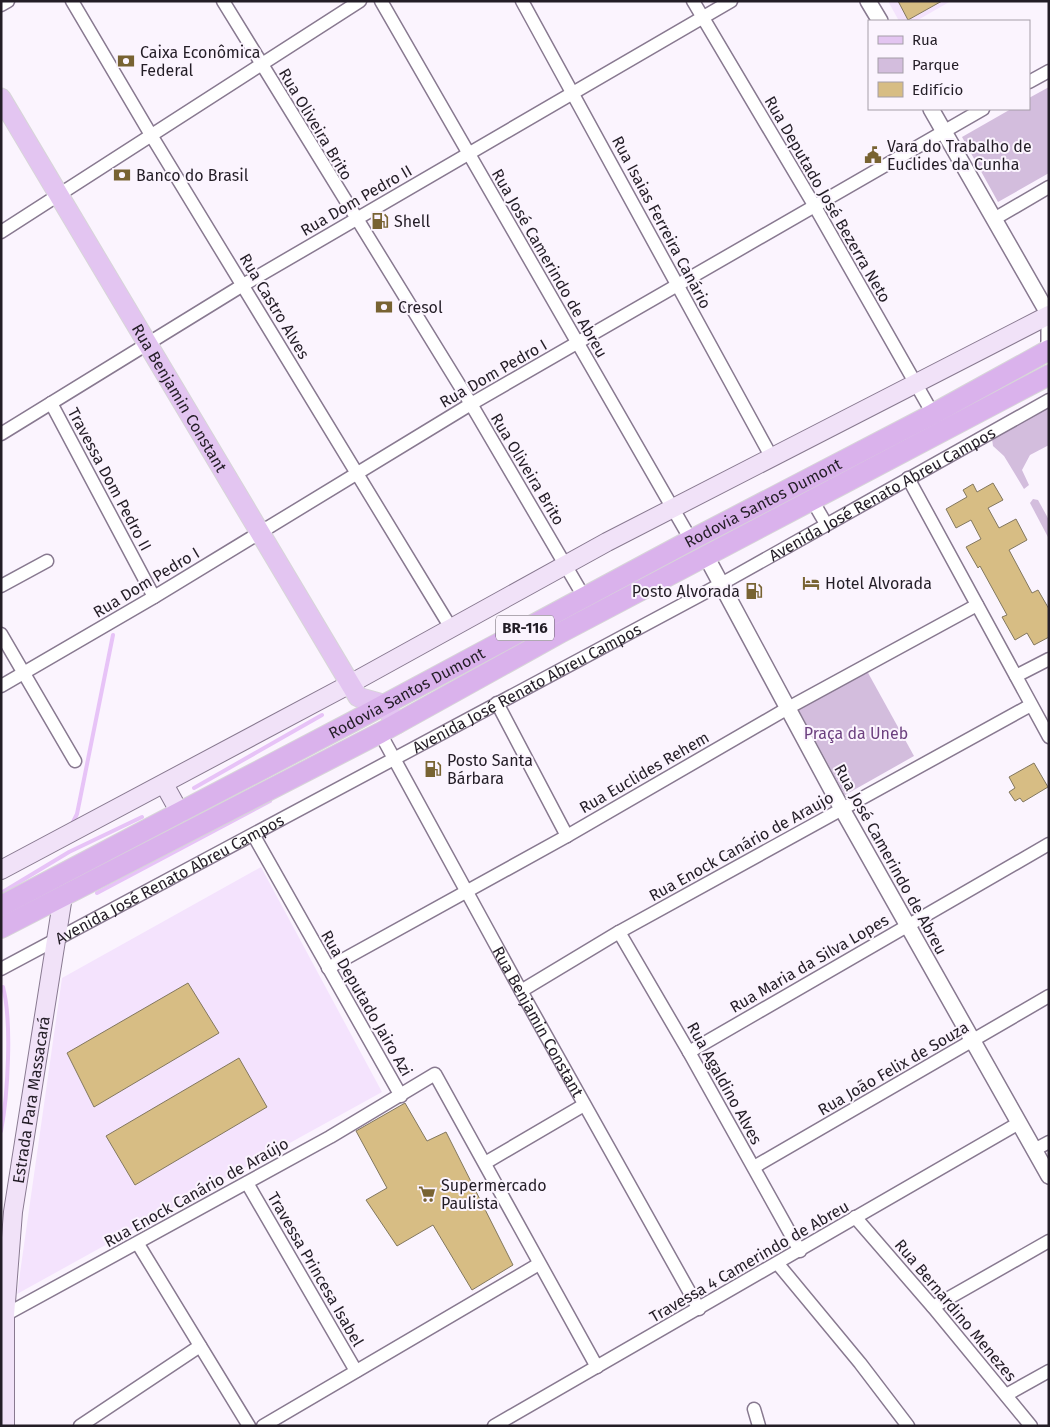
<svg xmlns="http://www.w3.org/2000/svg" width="1050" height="1427" font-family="'Fira Sans',sans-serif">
<rect width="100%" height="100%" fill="#fbf4fe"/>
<g fill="#f4e3fd">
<polygon points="888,1 951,1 916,21 899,21"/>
<polygon points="261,867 382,1092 17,1294 62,978"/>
</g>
<g fill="#d3bddd">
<polygon points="1049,87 1049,173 998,202 962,137 1011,109 1029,109 1029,98"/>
<polygon points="1049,407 1049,445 1030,455 1022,470 1029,485 1024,489 1004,456 993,446 992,439"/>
<polygon points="1033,499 1038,500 1049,520 1049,539 1030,503"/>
<polygon points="867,671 914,756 845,795 798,709"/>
</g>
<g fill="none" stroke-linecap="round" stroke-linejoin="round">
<g stroke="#e7c3f7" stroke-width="4">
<polyline points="194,788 322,715"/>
<polyline points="73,822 77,814 113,635"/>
<polyline points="1,893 69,852 142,817"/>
<polyline points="97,893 270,801"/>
<path d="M1 1131C8 1095 12 1021 3 987"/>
</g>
</g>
<g fill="#d7bd84" stroke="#82775e">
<polygon points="898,1 942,1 908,20"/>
<polygon points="993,483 1003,500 988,508 999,528 1016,519 1027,540 1009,550 1032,593 1038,590 1049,609 1049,637 1034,645 1027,633 1015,640 1002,617 1007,615 980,566 978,568 966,547 981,539 971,520 956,528 946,509 967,497 963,490 973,484 977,492"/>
<polygon points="1034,763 1048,787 1023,802 1020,798 1015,801 1009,792 1015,788 1009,777"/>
<polygon points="188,983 219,1033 94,1107 67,1053"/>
<polygon points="239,1058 267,1107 135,1185 106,1136"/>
<polygon points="405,1103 427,1141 446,1132 513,1265 472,1290 433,1225 397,1246 366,1200 387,1188 356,1131"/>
</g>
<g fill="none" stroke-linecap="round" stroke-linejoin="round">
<g stroke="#887990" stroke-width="15">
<g id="minor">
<polyline points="72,1 151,135 451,628"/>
<polyline points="223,1 471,404 584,597"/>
<polyline points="381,1 691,540"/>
<polyline points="522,1 772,458"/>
<polyline points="693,1 814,205 933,414"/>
<polyline points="1,5 8,1"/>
<polyline points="1029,82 1049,71"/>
<polyline points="994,219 1049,187"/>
<polyline points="1,232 360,1"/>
<polyline points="51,403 154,597"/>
<polyline points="1,434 243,285 731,1"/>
<polyline points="908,478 1049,737"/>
<polyline points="812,500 826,524"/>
<polyline points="1,586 47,561"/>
<polyline points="1,634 75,761"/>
<polyline points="1016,676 1049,659"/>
<polyline points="1,686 154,597 471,404 983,109"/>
<polyline points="497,703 567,836"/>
<path id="s1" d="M380 733 521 991 699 1309"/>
<polyline points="254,836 401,1096"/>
<polyline points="619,932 689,1052 800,1251"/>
<polyline points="328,968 567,836 788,708 977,605"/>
<path id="s2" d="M1 969 721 584 1049 400"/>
<polyline points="521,991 619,932 1031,705"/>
<polyline points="689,1052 1049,844"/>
<polyline points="1034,1150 1049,1142"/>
<polyline points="485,1163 584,1105"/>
<polyline points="754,1167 1049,996"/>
<polyline points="247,1183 356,1371"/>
<polyline points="855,1217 933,1307 1031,1426"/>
<polyline points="138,1244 249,1426"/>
<polyline points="778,1264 860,1363 908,1426"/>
<polyline points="933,1307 1049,1241"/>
<polyline points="5,1315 330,1137 435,1074 597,1367"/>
<polyline points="1006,1395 1049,1371"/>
<polyline points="754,1409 759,1426"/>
<polyline points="80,1426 200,1346"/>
<polyline points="263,1426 539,1264"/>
<polyline points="494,1426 1019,1123"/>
</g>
</g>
<g stroke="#887990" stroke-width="18">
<g id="tertiary">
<polyline points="868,1 880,21"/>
<polyline points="931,109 1049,315"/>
<polyline points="1049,315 1049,351"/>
<polyline points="706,556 842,809 1049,1176"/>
</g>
</g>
<g stroke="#887990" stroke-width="20">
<g id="secondary">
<polyline points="164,784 180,813"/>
<polyline points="1,870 350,684 607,542 1049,315"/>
<path id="s3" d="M5 1426V1315L13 1212 63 896"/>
</g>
</g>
<g stroke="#d7d6d8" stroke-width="21">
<g id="primary">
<path id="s4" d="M1 98 358 697 383 704 397 724"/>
</g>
</g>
<g stroke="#d7d6d8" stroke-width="22">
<g id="trunk">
<path id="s5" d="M1 906 352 722 691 540 933 414 1049 350"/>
<polyline points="1,928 380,733 560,633 1049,375"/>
</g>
</g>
<use href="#minor" stroke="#fff" stroke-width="12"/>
<use href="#tertiary" stroke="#fff" stroke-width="15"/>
<use href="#secondary" stroke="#f1e2f8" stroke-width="18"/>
<use href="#primary" stroke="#e3c5f1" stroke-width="19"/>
<use href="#trunk" stroke="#dab2ec" stroke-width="20"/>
</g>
<defs>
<g id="bank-bare" transform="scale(1.35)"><path d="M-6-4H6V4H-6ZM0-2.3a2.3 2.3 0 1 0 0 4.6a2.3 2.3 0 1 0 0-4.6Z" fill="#786332" stroke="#fbf4fe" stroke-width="2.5" paint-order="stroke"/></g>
<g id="civic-bare" transform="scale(1.35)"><path d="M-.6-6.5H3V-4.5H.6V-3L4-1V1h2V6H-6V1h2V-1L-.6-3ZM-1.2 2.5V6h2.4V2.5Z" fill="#786332" stroke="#fbf4fe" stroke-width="2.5" paint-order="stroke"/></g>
<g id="fuel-bare" transform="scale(1.35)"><path d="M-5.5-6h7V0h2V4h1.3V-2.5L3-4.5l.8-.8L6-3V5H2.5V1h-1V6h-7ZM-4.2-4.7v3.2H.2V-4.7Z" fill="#786332" stroke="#fbf4fe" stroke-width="2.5" paint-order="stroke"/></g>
<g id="hotel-bare" transform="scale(1.35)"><path d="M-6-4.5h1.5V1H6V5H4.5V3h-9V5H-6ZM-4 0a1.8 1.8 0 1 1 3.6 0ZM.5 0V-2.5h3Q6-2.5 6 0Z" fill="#786332" stroke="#fbf4fe" stroke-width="2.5" paint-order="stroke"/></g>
<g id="supermarket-bare" transform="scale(1.35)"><path d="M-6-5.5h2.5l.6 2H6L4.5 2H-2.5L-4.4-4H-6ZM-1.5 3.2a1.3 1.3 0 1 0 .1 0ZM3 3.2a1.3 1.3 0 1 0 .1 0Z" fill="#786332" stroke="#fbf4fe" stroke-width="2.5" paint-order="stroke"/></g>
</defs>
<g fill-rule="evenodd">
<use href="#bank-bare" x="126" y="61"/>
<use href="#civic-bare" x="873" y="155"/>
<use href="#bank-bare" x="122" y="175"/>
<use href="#fuel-bare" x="380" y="221"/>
<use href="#bank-bare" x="384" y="307"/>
<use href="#hotel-bare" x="811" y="583"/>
<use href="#fuel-bare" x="754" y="591"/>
<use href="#fuel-bare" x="433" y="769"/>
<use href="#supermarket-bare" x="427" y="1194"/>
</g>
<g text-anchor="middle" stroke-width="4" stroke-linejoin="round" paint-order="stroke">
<rect fill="#fbf4fe" stroke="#645e67" stroke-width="1" x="496" y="615.5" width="58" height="25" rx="4"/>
<g font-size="15" font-weight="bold" fill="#231d26">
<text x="525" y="633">BR-116</text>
</g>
<g font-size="16" fill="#231d26" stroke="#fbf4fe" text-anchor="start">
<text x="140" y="58">Caixa Econômica<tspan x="140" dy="18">Federal</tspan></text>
<text x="887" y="152">Vara do Trabalho de<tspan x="887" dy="18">Euclides da Cunha</tspan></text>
<text x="136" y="181">Banco do Brasil</text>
<text x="394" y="227">Shell</text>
<text x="398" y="313">Cresol</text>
<text x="825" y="589">Hotel Alvorada</text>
<text x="740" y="597" text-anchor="end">Posto Alvorada</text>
<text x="447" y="766">Posto Santa<tspan x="447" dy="18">Bárbara</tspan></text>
<text x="441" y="1191">Supermercado<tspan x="441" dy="18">Paulista</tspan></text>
</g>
<g font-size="16" fill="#231d26" stroke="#fbf4fe">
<text transform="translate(316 124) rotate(59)" y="6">Rua Oliveira Brito</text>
<text transform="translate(828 199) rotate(60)" y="6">Rua Deputado José Bezerra Neto</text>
<text transform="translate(356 200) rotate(-30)" y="6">Rua Dom Pedro II</text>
<text transform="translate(662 222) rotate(62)" y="6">Rua Isaias Ferreira Canário</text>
<text transform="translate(550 263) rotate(60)" y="6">Rua José Camerindo de Abreu</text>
<text transform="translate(275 306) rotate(59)" y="6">Rua Castro Alves</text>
<text transform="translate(493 373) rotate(-30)" y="6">Rua Dom Pedro I</text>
<text dy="6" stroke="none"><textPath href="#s4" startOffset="349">Rua Benjamin Constant</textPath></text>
<text transform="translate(528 469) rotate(59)" y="6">Rua Oliveira Brito</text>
<text transform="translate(110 479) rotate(62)" y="6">Travessa Dom Pedro II</text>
<text dy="6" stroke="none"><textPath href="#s2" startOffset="1001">Avenida José Renato Abreu Campos</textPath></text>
<text dy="6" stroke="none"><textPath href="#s5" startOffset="862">Rodovia Santos Dumont</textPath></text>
<text transform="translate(146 582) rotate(-31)" y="6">Rua Dom Pedro I</text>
<text dy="6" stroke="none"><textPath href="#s2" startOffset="596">Avenida José Renato Abreu Campos</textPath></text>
<text dy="6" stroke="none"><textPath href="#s5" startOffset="458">Rodovia Santos Dumont</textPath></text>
<text transform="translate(644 772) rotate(-30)" y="6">Rua Euclides Rehem</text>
<text transform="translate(741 846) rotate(-29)" y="6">Rua Enock Canário de Araujo</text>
<text transform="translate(891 859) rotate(61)" y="6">Rua José Camerindo de Abreu</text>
<text dy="6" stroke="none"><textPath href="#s2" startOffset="191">Avenida José Renato Abreu Campos</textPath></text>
<text transform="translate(809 963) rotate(-30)" y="6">Rua Maria da Silva Lopes</text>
<text transform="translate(367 1003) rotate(60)" y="6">Rua Deputado Jairo Azi</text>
<text dy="6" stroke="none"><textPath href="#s1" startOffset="329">Rua Benjamin Constant</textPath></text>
<text transform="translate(893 1068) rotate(-30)" y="6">Rua João Felix de Souza</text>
<text transform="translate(725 1083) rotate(61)" y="6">Rua Agaldino Alves</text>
<text dy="6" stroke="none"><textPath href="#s3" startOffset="328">Estrada Para Massacará</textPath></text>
<text transform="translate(196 1192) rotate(-29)" y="6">Rua Enock Canário de Araújo</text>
<text transform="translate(749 1261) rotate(-30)" y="6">Travessa 4 Camerindo de Abreu</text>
<text transform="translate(316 1269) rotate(60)" y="6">Travessa Princesa Isabel</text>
<text transform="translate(956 1310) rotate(50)" y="6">Rua Bernardino Menezes</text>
</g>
<g font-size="16" fill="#6c407f" stroke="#fbf4fe">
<text x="856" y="739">Praça da Uneb</text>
</g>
</g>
<rect width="1050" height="1427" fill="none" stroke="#231d26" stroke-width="5"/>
<rect x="868" y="20" width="162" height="90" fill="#fbf4fe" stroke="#a59ea8"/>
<rect x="878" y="36" width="25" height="8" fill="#e3c5f1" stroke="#a59ea8"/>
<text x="912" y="45" font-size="15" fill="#231d26">Rua</text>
<rect x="878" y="58" width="25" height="15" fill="#d3bddd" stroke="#a59ea8"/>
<text x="912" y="70" font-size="15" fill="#231d26">Parque</text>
<rect x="878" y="82" width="25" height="15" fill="#d7bd84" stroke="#a59ea8"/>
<text x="912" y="95" font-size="15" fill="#231d26">Edifício</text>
</svg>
